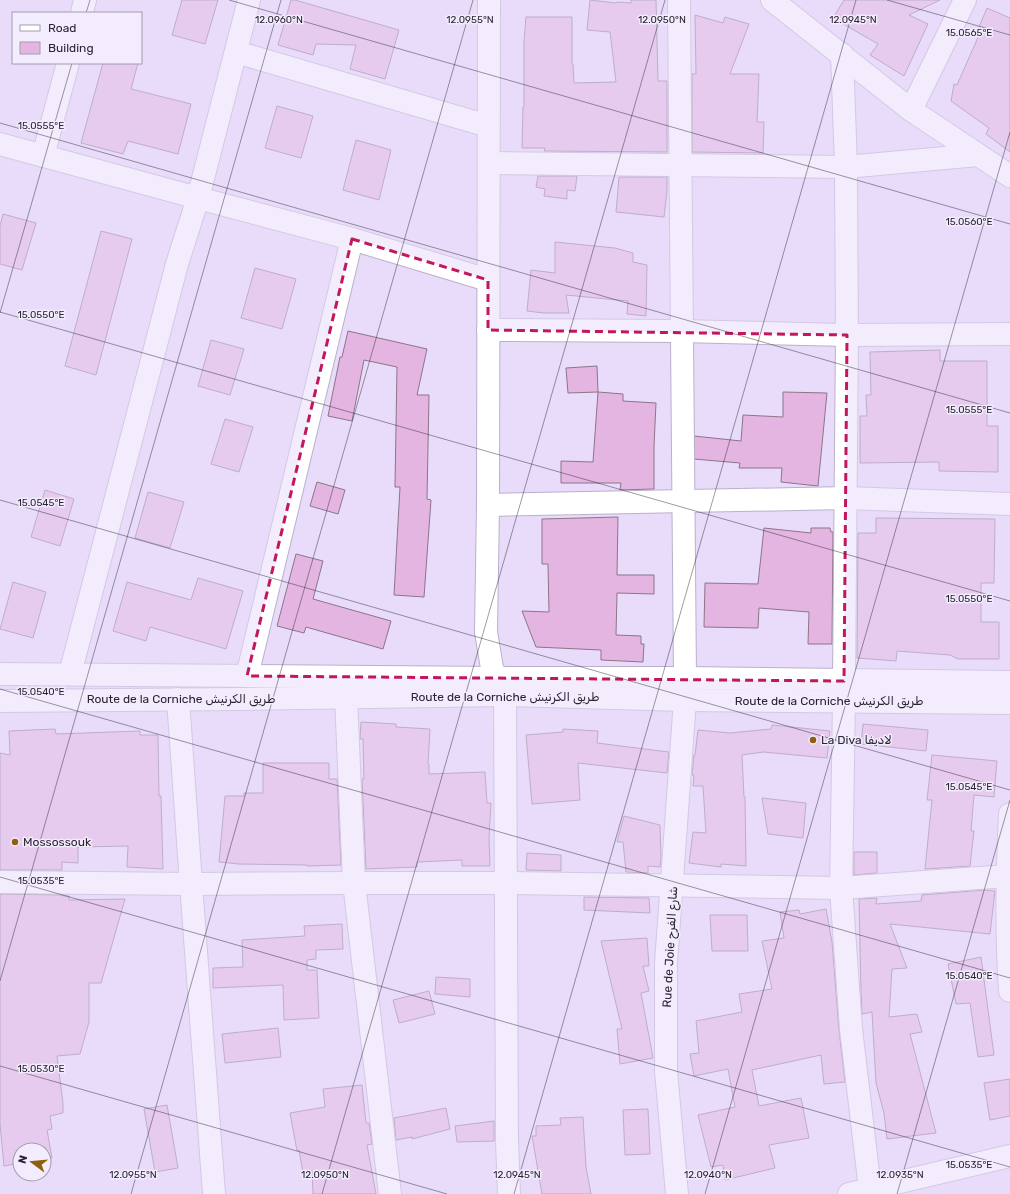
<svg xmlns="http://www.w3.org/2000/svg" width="1010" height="1194" font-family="Rubik,Cairo,sans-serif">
<rect width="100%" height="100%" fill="#e8dcfa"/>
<g fill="#e4b5e0" stroke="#8c758a">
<polygon points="182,0 218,0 205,44 172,35"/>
<polygon points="291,0 295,0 399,30 385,79 350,69 356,45 316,44 313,55 278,45"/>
<polygon points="590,0 616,3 617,2 631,3 631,0 656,0 658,81 667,81 667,152 544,151 545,148 522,148 523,107 524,107 524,41 526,17 572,17 572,64 573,64 574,83 616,82 610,32 587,30"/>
<polygon points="844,0 940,0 909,15 928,24 904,76 870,55 878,44 833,18"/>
<polygon points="987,8 1010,18 1010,152 986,134 989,128 951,101 954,84 957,85 979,35 976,34"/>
<polygon points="695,15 723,23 725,17 749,24 730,74 759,74 757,122 764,122 763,153 692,152 692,74 696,74"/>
<polygon points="103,63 138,63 131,89 191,104 178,154 128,141 123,154 81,143"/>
<polygon points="277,106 313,116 301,158 265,148"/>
<polygon points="356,140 391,150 379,200 343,190"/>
<polygon points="538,176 577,176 575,191 567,190 567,199 544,196 545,189 536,187"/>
<polygon points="619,177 667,177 667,191 664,217 616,212"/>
<polygon points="3,214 36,223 22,270 0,264 0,226"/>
<polygon points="101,231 132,239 96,375 65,366"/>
<polygon points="555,242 615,248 633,253 633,262 647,265 646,316 627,314 628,301 566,295 569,313 544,313 527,311 531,270 555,273"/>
<polygon points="255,268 296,279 282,329 241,318"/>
<polygon points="348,331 427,349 417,395 429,395 427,499 431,500 424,597 394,595 400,487 395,487 397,367 364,360 352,421 328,416 340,357 342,357"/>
<polygon points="211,340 244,349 230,395 198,386"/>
<polygon points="940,350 940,361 987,361 987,426 998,426 998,472 939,471 939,462 860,463 860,416 867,416 866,395 871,395 870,352"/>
<polygon points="597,366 598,392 568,393 566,368"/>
<polygon points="598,392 623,394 623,401 656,403 654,446 654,489 620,490 621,483 561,483 561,461 593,462"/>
<polygon points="783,392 827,393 818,486 781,482 782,468 739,468 740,463 694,459 694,436 741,441 743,415 783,417"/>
<polygon points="225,419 253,427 239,472 211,464"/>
<polygon points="317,482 345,490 338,514 310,506"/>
<polygon points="45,490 74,499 60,546 31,537"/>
<polygon points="148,492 184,502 170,548 135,538"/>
<polygon points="618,517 617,575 654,575 654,594 617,593 616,635 641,636 641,644 644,644 643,662 601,660 601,650 536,647 522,611 549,612 548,564 542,564 542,519"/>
<polygon points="876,518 995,519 994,583 981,583 981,622 999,622 999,659 958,659 950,655 897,651 896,661 857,658 858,533 876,533"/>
<polygon points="764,528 811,533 811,528 830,528 831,532 833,532 832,644 808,644 809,612 759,608 758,628 704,627 705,583 758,584"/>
<polygon points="296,554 323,561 313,599 391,621 383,649 306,627 304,633 277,626"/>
<polygon points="198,578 243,591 226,649 150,627 146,641 113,631 127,582 191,600"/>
<polygon points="13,582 46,592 33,638 0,629"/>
<polygon points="361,722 396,724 396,727 430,729 428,764 429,764 429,774 485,772 487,803 491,803 489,838 490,866 462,866 462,860 417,862 417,867 366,869 362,779 364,779 363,739 360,739"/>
<polygon points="863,724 928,730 926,751 861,744"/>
<polygon points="772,725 830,731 827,758 763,752 742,755 744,797 745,797 746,866 721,864 721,867 689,863 693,832 706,833 703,786 693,786 694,775 692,775 694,755 695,755 698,730 730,733 771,729"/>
<polygon points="55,729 56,734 140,731 140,735 158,735 159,796 161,796 163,869 127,867 128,846 78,847 78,863 62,862 62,870 0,870 0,753 10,755 9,731"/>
<polygon points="563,729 598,731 597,743 669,752 667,773 578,763 580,800 532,804 526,735 563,732"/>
<polygon points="932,755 997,761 994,797 974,795 971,831 974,831 970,866 925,869 932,800 927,800"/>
<polygon points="263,763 329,763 329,779 337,779 341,865 307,866 307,865 239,864 219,862 225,796 244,796 244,793 263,793"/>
<polygon points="762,798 806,803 803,838 768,834"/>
<polygon points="624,816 660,825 661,858 660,867 648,866 648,873 626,872 623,842 617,842"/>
<polygon points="854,852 877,852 877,873 854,875"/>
<polygon points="527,853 561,855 561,871 526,870"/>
<polygon points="984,890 995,891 990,934 890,924 907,968 892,969 889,1017 917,1014 922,1032 910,1034 936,1133 887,1139 884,1113 876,1083 872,1012 862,1014 861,991 859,899 877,898 876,904 921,901 922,895"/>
<polygon points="0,894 63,895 63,896 69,896 69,900 125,899 101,983 89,983 89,1022 80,1054 57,1056 63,1103 63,1113 50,1116 52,1129 47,1130 52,1158 44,1159 44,1150 20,1150 20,1163 4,1166 0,1124"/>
<polygon points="584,897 649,898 650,913 584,910"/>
<polygon points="826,909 832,942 839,1030 845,1082 824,1084 821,1055 752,1070 759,1106 801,1098 809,1138 769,1145 775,1168 725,1180 723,1165 711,1167 698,1115 735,1107 728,1069 694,1076 690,1054 699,1053 696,1021 742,1012 739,994 772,989 762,941 784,938 780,912 799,910 800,914"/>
<polygon points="710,915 747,915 748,951 712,951"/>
<polygon points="342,924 343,949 316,950 316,959 307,960 307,970 317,970 319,1018 284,1020 283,985 213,988 213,968 243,967 242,940 305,936 304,926"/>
<polygon points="647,938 649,966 643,966 649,991 641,993 653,1058 620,1064 617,1029 622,1029 601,941"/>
<polygon points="981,957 994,1055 978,1057 970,1003 956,1004 948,964"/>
<polygon points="436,977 470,979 470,997 435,994"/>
<polygon points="429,991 435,1014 399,1023 393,1000"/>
<polygon points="278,1028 281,1057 225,1063 222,1034"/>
<polygon points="1010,1079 1010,1116 990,1120 984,1083"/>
<polygon points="362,1085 366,1123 369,1123 372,1144 367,1145 376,1194 313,1194 312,1171 303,1173 299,1150 297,1151 290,1113 325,1107 323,1089"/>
<polygon points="167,1105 178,1168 155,1172 144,1109"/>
<polygon points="446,1108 450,1129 412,1139 412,1137 396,1140 394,1118"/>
<polygon points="648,1109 650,1154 625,1155 623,1110"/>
<polygon points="583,1117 586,1167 591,1194 542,1194 532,1136 536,1136 536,1126 561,1125 560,1118"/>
<polygon points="494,1121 494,1141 457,1142 455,1126"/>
</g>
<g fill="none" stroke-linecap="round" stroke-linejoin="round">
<g stroke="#bbb0cc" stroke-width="24">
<g id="minor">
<polyline points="489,0 488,505 486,632 492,668 505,695 507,1141 509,1194"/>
<path d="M679 0C679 226 681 452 685 678"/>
<polyline points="772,0 911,110 1010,176"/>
<polyline points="82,13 85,0"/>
<polyline points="236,52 488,126"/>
<polyline points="842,54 846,167 847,335 844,681"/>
<polyline points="911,110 965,0"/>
<polyline points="0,144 198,198 352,239 488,280"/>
<polyline points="43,156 68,63"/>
<polyline points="489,163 846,167 978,155"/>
<polyline points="488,330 680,331 847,335 1010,334"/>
<polyline points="488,505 846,498 1010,504"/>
<polyline points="0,674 497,678 685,678 1010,682"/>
<polyline points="70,674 177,264 198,198 249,0"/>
<polyline points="247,676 352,239"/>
<polyline points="346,697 354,883 390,1194"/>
<polyline points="178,699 191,884 214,1194"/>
<polyline points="0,701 241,699 505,695 685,700 1010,703"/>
<polyline points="844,701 841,888 851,1029 870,1189"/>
<path d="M1010 814C1007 873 1006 932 1010 991"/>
<polyline points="0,882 191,884 354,883 506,883 841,888 1007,876"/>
<polyline points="677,1194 666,1071 666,963 685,700"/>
<polyline points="849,1194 1010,1156"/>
</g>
</g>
<use href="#minor" stroke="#fff" stroke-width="22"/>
</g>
<path d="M0 0H1010V1194H0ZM352 239 488 280V330L847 335 844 681 247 676Z" fill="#e8dcfa" fill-opacity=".55" fill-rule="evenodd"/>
<path fill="none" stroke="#c2185b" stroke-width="3" stroke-dasharray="8 5" stroke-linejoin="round" d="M352 239 488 280V330L847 335 844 681 247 676Z"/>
<path fill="none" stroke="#29242f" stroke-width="1" stroke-opacity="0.45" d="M229 0 1010 224M887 0 1010 35M86 13 90 0M0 123 1010 413M0 312 1010 601M0 313 72 63M0 500 1010 790M0 689 1010 978M0 877 1010 1167M0 981 281 0M0 1066 447 1194M131 1194 473 0M322 1194 665 0M514 1194 856 0M705 1194 1010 132M897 1194 1010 800"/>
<g fill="#905f0d" stroke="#f3ecfe" stroke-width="1.5">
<circle cx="813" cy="740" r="4"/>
<circle cx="15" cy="842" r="4"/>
</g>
<g text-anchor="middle" stroke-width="3" stroke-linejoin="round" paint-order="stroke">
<g font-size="12" fill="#29242f" stroke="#f3ecfe">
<text x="505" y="701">Route de la Corniche طريق الكرنيش</text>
<text x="181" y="703">Route de la Corniche طريق الكرنيش</text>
<text x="829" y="705">Route de la Corniche طريق الكرنيش</text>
<text transform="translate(670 947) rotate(-87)" y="4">Rue de Joie شارع الفرح</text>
</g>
<g font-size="12" fill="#29242f" stroke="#f3ecfe" text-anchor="start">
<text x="821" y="744">La Diva لاديفا</text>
<text x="23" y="846">Mossossouk</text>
</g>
</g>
<g font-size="10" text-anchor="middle" fill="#29242f" stroke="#f3ecfe" stroke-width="3" stroke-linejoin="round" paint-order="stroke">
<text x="279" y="23">12.0960°N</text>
<text x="470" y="23">12.0955°N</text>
<text x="662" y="23">12.0950°N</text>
<text x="853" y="23">12.0945°N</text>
<text x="969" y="36">15.0565°E</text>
<text x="41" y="129">15.0555°E</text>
<text x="969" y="225">15.0560°E</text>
<text x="41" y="318">15.0550°E</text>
<text x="969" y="413">15.0555°E</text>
<text x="41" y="506">15.0545°E</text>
<text x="969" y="602">15.0550°E</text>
<text x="41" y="695">15.0540°E</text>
<text x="969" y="790">15.0545°E</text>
<text x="41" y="884">15.0535°E</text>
<text x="969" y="979">15.0540°E</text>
<text x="41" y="1072">15.0530°E</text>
<text x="969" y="1168">15.0535°E</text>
<text x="133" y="1178">12.0955°N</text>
<text x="325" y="1178">12.0950°N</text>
<text x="517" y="1178">12.0945°N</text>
<text x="708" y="1178">12.0940°N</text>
<text x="900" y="1178">12.0935°N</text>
</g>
<rect x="12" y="12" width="130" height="52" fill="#f3ecfe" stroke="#a29cab"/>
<rect x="20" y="25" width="20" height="6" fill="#ffffff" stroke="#a29cab"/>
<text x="48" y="32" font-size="12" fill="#29242f">Road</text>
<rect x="20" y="42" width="20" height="12" fill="#e4b5e0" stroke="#a29cab"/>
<text x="48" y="52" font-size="12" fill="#29242f">Building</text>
<g transform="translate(32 1162) rotate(286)"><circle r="19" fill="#f3ecfe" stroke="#a29cab"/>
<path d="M0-3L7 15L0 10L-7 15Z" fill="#905f0d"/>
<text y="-6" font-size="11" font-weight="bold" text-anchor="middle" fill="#29242f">N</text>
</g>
</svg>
